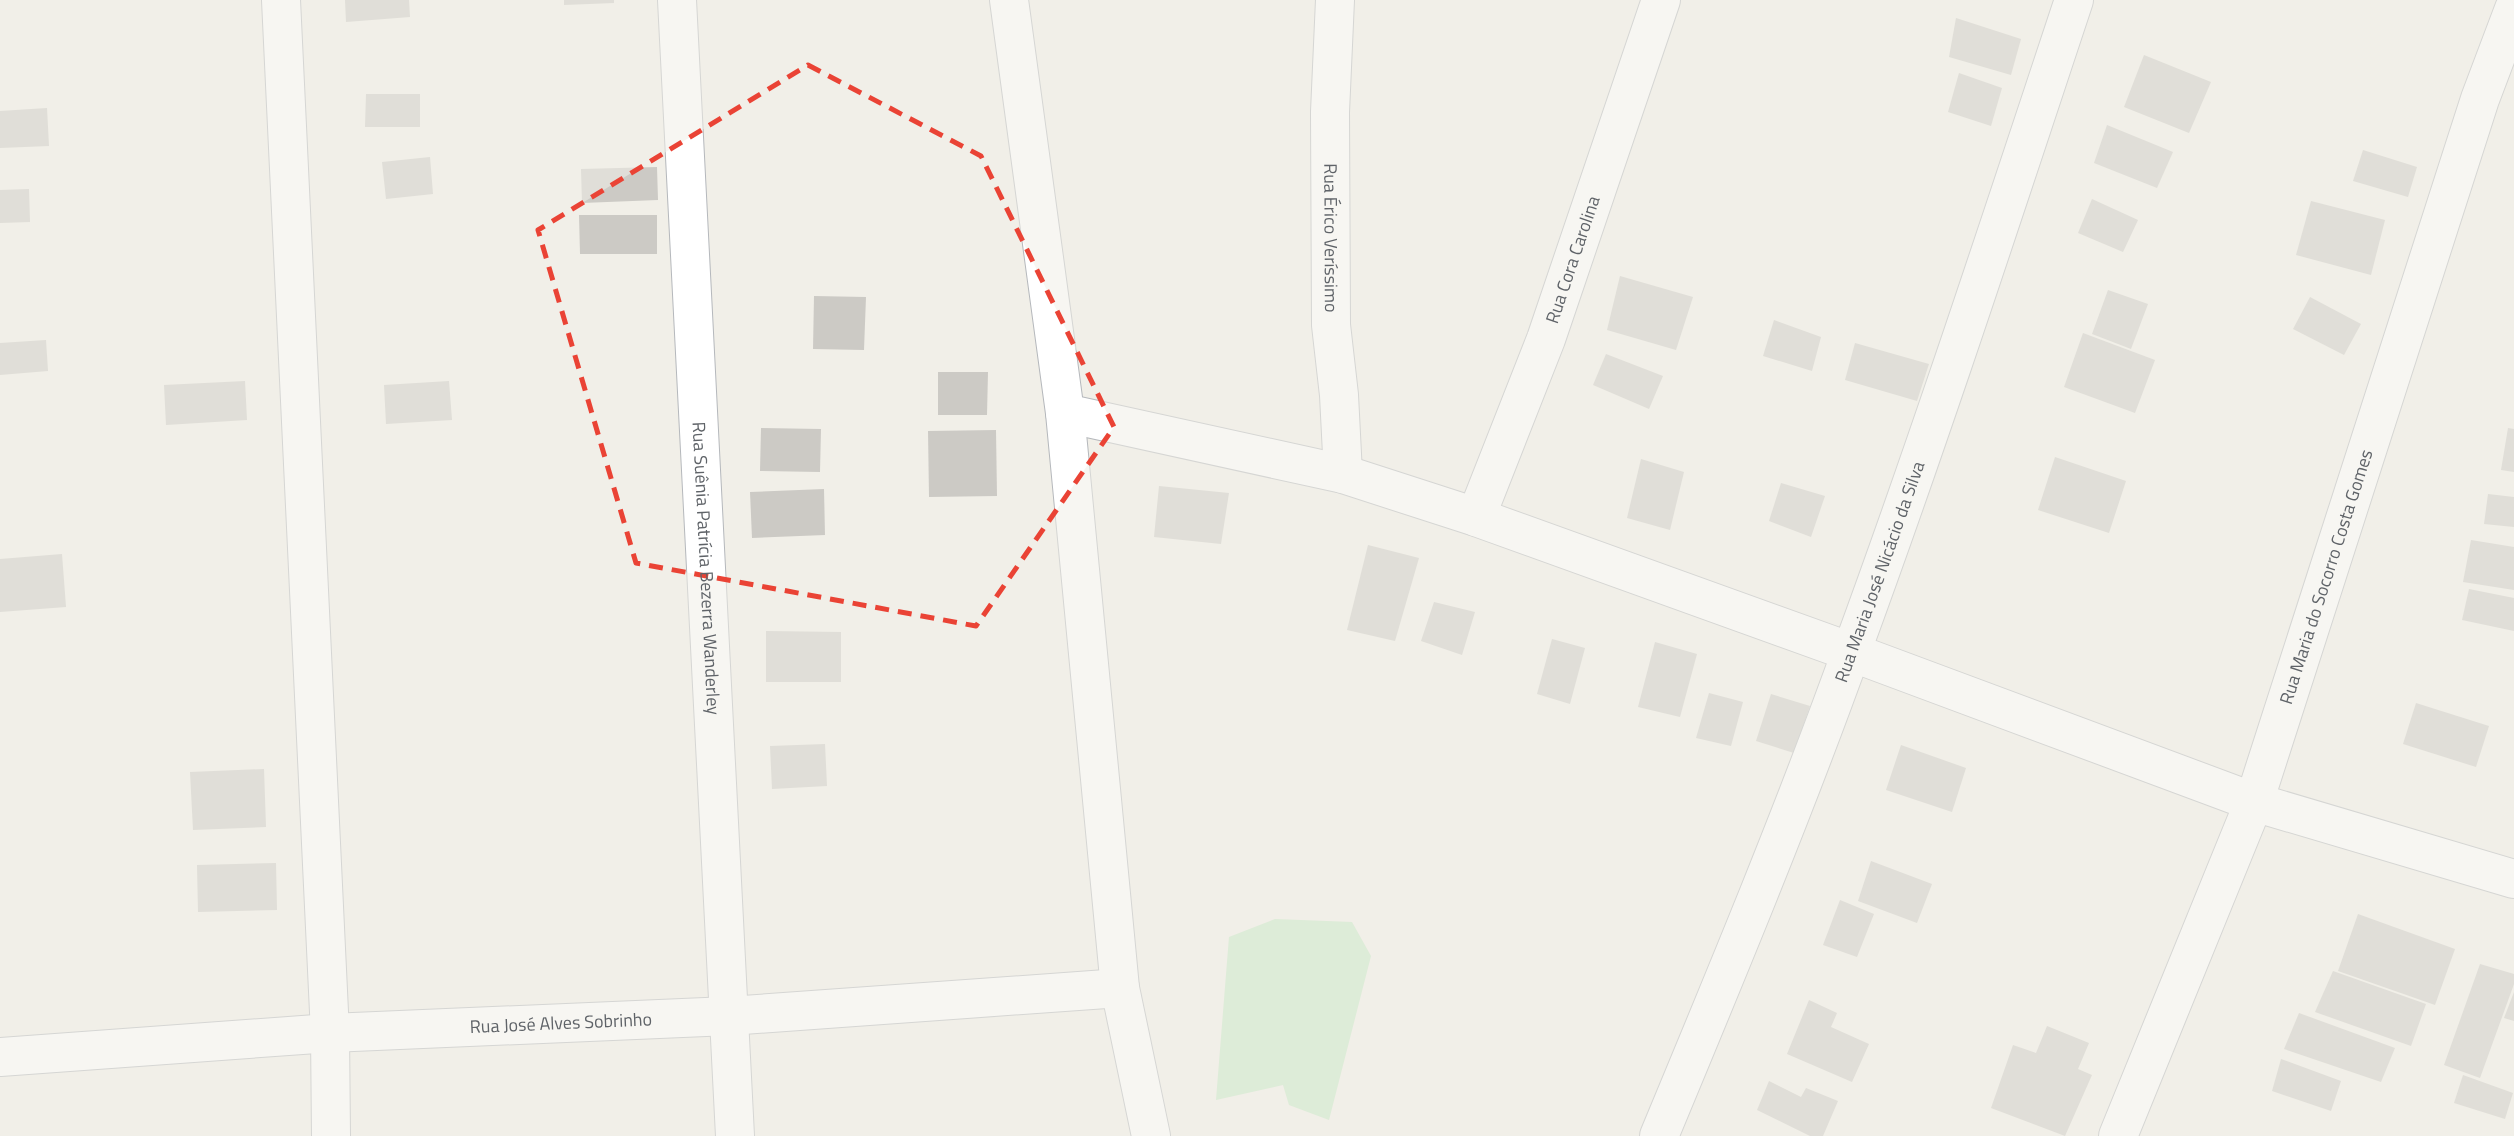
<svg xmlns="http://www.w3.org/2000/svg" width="2514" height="1136" font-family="'Titillium Web',sans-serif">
<rect width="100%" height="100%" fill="#f1efe8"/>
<polygon fill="#c5e8c5" points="1275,919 1352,922 1371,956 1329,1120 1289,1105 1283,1085 1216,1100 1229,937"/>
<g fill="#cccac5">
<polygon points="345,0 409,0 410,17 346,22"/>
<polygon points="564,0 614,0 614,3 564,5"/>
<polygon points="1956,18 2021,39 2011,75 1949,57"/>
<polygon points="2144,55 2211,82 2189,133 2124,107"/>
<polygon points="1959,73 2002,88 1991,126 1948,112"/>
<polygon points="366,94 420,94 420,127 365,127"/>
<polygon points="47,108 49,146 0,148 0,111"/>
<polygon points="2107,125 2173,152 2157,188 2094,163"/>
<polygon points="2363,150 2417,167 2408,197 2353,181"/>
<polygon points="430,157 433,194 386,199 382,162"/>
<polygon points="657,167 658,200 582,203 581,169"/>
<polygon points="29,189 30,222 0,223 0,190"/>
<polygon points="2092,199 2138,220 2123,252 2078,233"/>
<polygon points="2311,201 2385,220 2371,275 2296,255"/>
<polygon points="579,215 657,215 657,254 580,254"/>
<polygon points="1620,276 1693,297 1676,350 1607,330"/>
<polygon points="2108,290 2148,304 2131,349 2092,334"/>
<polygon points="814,296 866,297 864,350 813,349"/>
<polygon points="2310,297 2361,324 2344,355 2293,329"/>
<polygon points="1774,320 1821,337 1812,371 1763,356"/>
<polygon points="2083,333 2155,360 2135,413 2064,387"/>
<polygon points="46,340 48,371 0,375 0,343"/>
<polygon points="1855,343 1929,364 1917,401 1845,380"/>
<polygon points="1606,354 1663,376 1649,409 1593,385"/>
<polygon points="938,372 988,372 987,415 938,415"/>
<polygon points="245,381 247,420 166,425 164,385"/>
<polygon points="449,381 452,420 386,424 384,385"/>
<polygon points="761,428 821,429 820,472 760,471"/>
<polygon points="2508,428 2514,429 2514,472 2501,470"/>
<polygon points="996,430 997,496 929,497 928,431"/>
<polygon points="2055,457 2126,481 2109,533 2038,510"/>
<polygon points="1641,459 1684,472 1670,530 1627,518"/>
<polygon points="1781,483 1825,496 1811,537 1769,521"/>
<polygon points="1159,486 1229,493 1221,544 1154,537"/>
<polygon points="824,489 825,535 752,538 750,492"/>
<polygon points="2488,494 2514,497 2514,527 2484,524"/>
<polygon points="2471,540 2514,547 2514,590 2463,582"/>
<polygon points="1368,545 1419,558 1395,641 1347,630"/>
<polygon points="62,554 66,607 0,612 0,559"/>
<polygon points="2469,589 2514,598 2514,631 2462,620"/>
<polygon points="1434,602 1475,612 1462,655 1421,641"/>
<polygon points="766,631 841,632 841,682 766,682"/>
<polygon points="1552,639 1585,648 1570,704 1537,694"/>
<polygon points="1655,642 1697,654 1680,717 1638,707"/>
<polygon points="1709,693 1743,702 1731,746 1696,738"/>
<polygon points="1771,694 1810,706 1794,753 1756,741"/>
<polygon points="2416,703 2489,726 2476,767 2403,744"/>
<polygon points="825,744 827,786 772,789 770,746"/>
<polygon points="1901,745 1966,768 1952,812 1886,790"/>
<polygon points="264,769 266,827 193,830 190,772"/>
<polygon points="1871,861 1932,884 1917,923 1858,901"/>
<polygon points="276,863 277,910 198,912 197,865"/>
<polygon points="1840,900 1874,914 1857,957 1823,945"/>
<polygon points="2358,914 2455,949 2435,1005 2338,971"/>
<polygon points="2480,964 2514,974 2514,984 2480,1078 2444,1065"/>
<polygon points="2333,971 2426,1004 2411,1046 2315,1012"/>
<polygon points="2514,992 2514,1021 2504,1018"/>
<polygon points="1809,1000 1837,1013 1831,1027 1869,1044 1852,1082 1787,1054"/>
<polygon points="2299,1013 2395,1048 2381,1082 2284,1049"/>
<polygon points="2047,1026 2089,1043 2078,1069 2092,1075 2065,1136 1991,1108 2013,1045 2036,1053"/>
<polygon points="2281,1059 2341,1081 2331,1111 2272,1091"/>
<polygon points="2463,1075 2513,1093 2505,1119 2454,1103"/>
<polygon points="1769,1081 1801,1097 1806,1088 1838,1101 1823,1136 1810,1136 1757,1110"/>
</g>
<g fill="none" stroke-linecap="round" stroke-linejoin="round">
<g stroke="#b5b8bc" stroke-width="40">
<g id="minor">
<polyline points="281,0 330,1033 331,1136"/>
<path id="s1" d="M677 0 735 1136"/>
<polyline points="1009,0 1065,413 1120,988 1151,1136"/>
<path id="s2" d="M1335 0 1330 112 1331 325 1339 395 1343 474"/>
<polyline points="1065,413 1343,474 1476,517 1851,652 2254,802 2514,879"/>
<path id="s3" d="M1476 517 1546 339 1661 0"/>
<path id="s4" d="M0 1057 330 1033 729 1016 1120 988"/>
<path id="s5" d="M1659 1136C1726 975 1793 814 1852 650 1931 435 2002 217 2074 0"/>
<path id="s6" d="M2118 1136 2254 802 2480 99 2514 9"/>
</g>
</g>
<use href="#minor" stroke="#fff" stroke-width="38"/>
</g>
<path d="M0 0H2514V1136H0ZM808 65 981 156 1114 427 976 626 636 563 538 230Z" fill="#f1efe8" fill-opacity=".55" fill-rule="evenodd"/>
<path fill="none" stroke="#ea4335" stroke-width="5" stroke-dasharray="14 9" stroke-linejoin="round" d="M808 65 981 156 1114 427 976 626 636 563 538 230Z"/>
<g text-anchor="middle" stroke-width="5" stroke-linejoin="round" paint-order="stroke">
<g font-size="18" fill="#5f6368" stroke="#fff">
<text dy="6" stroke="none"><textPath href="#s2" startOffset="238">Rua Érico Veríssimo</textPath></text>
<text dy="6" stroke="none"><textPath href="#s3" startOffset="275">Rua Cora Carolina</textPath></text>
<text dy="6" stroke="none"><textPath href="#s1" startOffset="569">Rua Suênia Patrícia Bezerra Wanderley</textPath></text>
<text dy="6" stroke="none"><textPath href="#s5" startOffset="606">Rua Maria José Nicácio da Silva</textPath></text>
<text dy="6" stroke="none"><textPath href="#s6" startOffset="597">Rua Maria do Socorro Costa Gomes</textPath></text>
<text dy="6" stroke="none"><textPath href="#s4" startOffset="562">Rua José Alves Sobrinho</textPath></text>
</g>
</g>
</svg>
